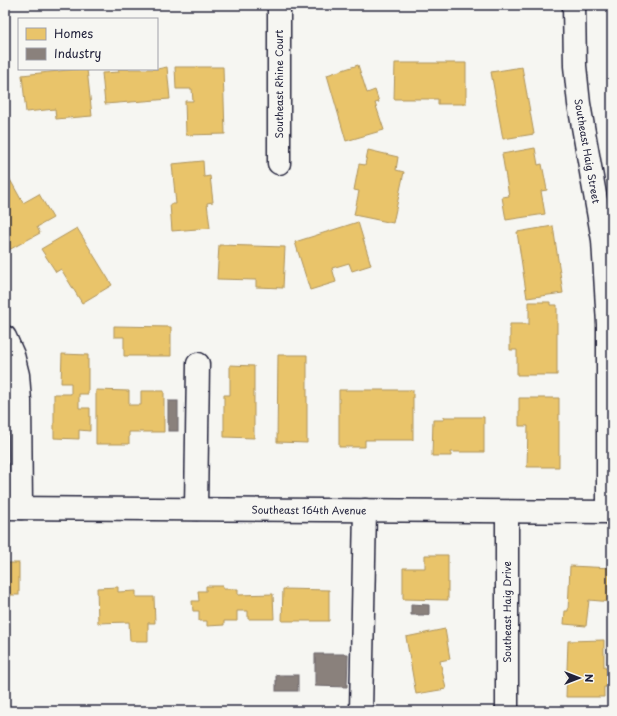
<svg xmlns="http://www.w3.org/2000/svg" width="617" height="716" font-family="'Playpen Sans',sans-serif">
<rect width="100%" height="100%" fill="#f6f6f2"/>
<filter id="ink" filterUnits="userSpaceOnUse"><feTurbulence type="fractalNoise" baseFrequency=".025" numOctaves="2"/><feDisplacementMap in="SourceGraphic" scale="8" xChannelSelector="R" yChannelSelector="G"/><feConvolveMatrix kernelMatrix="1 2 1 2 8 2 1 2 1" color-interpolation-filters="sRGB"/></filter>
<g filter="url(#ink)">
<g fill="#e9c46a" stroke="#ad935c">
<polygon points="395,63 466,63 466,104 438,104 438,99 394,99"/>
<polygon points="358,65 367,93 375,90 379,102 375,103 384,130 346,141 327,75"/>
<polygon points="167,67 170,99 105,104 102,73 119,72 118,69 157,69"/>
<polygon points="175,67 223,67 225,134 186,135 185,101 193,101 192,89 176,89"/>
<polygon points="522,67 534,134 503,139 491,72"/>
<polygon points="77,69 87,69 92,116 56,119 55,109 26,112 22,75"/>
<polygon points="535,148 538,165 542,164 547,190 541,191 545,214 506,220 502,197 509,196 502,154"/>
<polygon points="368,150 398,157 396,170 404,172 393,223 354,215 359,191 354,190 359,164 365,165"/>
<polygon points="203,161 204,177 210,176 213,202 207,203 210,228 172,231 170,204 176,204 172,164"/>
<polygon points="8,176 23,203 39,194 53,218 37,227 40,233 7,251 5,247 5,178"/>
<polygon points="358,222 371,265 352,271 349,263 332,268 336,282 310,290 295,242"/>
<polygon points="553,226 563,293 527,298 517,232"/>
<polygon points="77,228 112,285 82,303 61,269 56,272 41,249"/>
<polygon points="219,245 285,247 283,288 256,287 256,280 217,279"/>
<polygon points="529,302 550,302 550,305 557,305 557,375 517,375 517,350 510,350 510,324 529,324"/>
<polygon points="114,326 171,327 171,356 124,356 124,337 114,337"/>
<polygon points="62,354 88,355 88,394 79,394 79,408 90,408 90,431 79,430 79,439 54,438 54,394 71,394 71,383 61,383"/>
<polygon points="278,355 307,355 307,443 277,442"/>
<polygon points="230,365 254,366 254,438 224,437 224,395 230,395"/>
<polygon points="96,390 129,391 129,405 141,405 141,391 164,391 164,432 129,432 129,444 96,444"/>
<polygon points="339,390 413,390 413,440 365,440 365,447 339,447"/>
<polygon points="519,398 559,398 559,467 527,467 528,426 519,426"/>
<polygon points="444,417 484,417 484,452 451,452 451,456 432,456 433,420 444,420"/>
<polygon points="425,555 448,555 448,600 403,599 403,568 425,568"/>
<rect x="5" y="563" width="14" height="32"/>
<polygon points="570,566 612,568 612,602 589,600 586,626 564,624 565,611 568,611"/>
<polygon points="206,586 223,586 223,589 238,589 238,595 273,594 274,619 248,619 248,611 237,611 237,621 224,621 224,625 207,626 207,621 199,621 199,611 193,611 192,601 199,601 198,591 206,591"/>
<polygon points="118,587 118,592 136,591 136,597 154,597 155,623 148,623 148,641 130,641 129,622 98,623 97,588"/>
<polygon points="283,589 329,590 329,621 282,621"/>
<polygon points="445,629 450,659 440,661 446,689 416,694 406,637"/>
<polygon points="604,640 604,667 612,667 612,687 604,687 604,697 566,697 568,641"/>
<polygon points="5,646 8,646 6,688 5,688"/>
<polygon points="443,709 443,711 407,711 407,710"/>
</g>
<g fill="#8a817c" stroke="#6b6468">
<rect x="168" y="401" width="10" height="30"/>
<polygon points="411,604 429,605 429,615 411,615"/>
<polygon points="315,654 348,654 347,687 315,686"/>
<rect x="276" y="675" width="22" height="16"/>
</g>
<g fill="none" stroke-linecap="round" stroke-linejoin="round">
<g stroke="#22223b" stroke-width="25">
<g id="minor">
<polyline points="279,5 279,163"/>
<path id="s1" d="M574 5 575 66 579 104 603 240 608 324V512"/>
<polyline points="5,337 13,355 18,375 20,401 21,508"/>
<path id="s2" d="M5 508 612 512"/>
<polyline points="196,509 198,364"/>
<polyline points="361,711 365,510"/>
<polyline points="507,711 507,512"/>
</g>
</g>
<use href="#minor" stroke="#f6f6f2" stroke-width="22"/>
</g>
</g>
<g text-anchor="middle" stroke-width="4" stroke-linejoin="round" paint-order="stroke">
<g font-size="10" fill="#22223b" stroke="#f6f6f2">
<text transform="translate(279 84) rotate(-90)" y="4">Southeast Rhine Court</text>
<text dy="4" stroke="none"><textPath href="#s1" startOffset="147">Southeast Haig Street</textPath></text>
<text dy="4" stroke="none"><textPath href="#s2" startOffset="304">Southeast 164th Avenue</textPath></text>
<text transform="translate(507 612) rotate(-90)" y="4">Southeast Haig Drive</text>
</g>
</g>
<rect width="617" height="716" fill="none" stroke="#f6f6f2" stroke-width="20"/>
<rect x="10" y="10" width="597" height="696" fill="none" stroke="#22223b" stroke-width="1.5" filter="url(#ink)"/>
<rect x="18" y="18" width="140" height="52" fill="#f6f6f2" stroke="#a1a1a9"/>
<rect x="26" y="28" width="20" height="12" fill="#e9c46a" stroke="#a1a1a9"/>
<text x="54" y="38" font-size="12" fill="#22223b">Homes</text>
<rect x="26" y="48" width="20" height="12" fill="#8a817c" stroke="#a1a1a9"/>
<text x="54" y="58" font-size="12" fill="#22223b">Industry</text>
<g transform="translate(579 678) rotate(90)" stroke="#f6f6f2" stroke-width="3" paint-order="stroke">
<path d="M0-3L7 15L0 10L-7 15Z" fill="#22223b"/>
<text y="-6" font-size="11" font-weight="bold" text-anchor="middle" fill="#22223b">N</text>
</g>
</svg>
